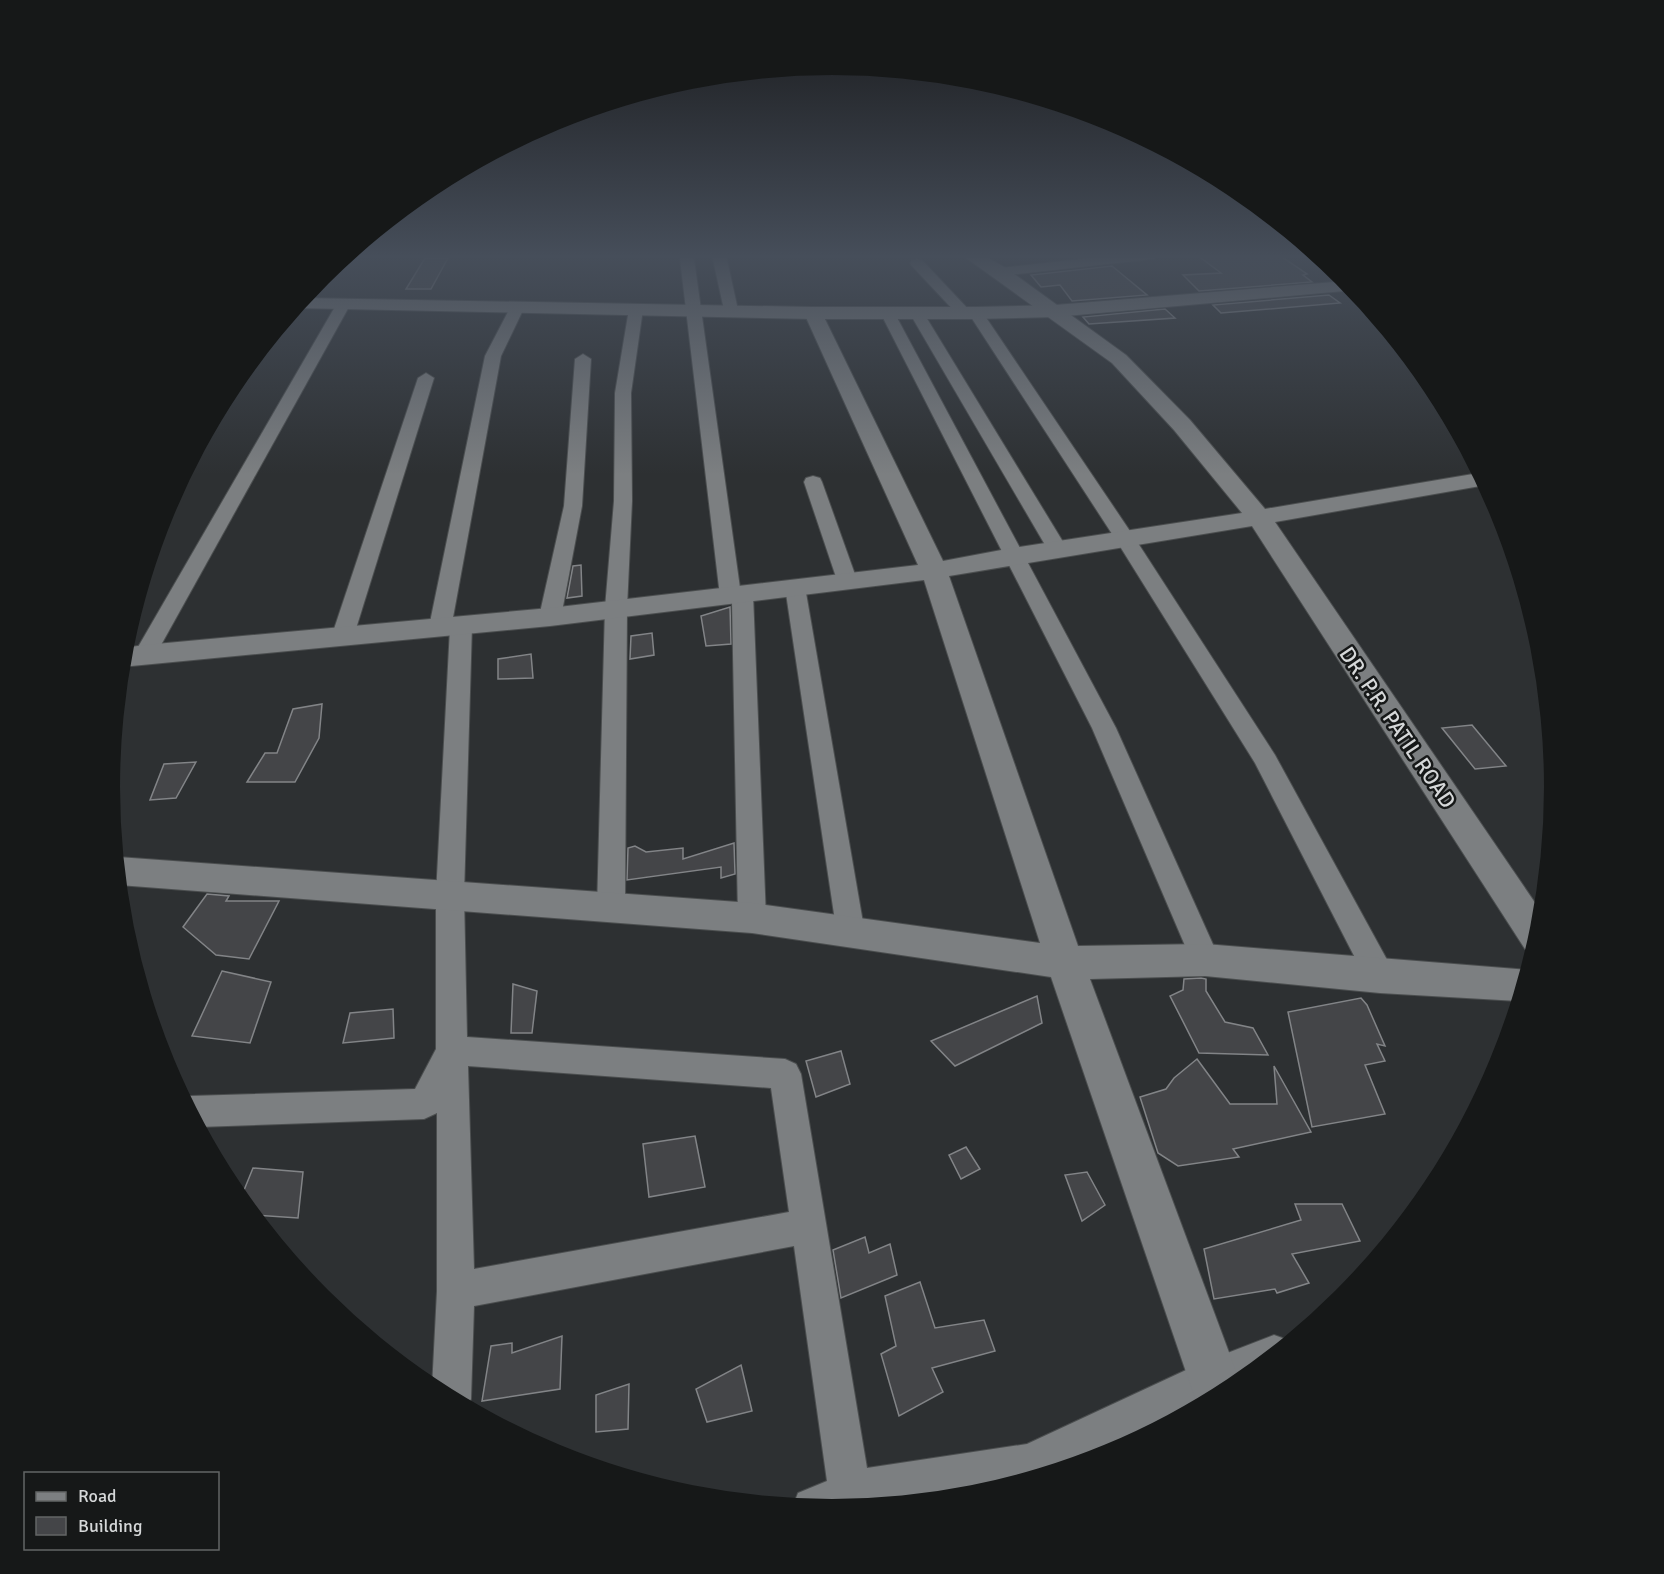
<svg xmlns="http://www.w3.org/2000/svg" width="1664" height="1574" font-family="Signika,sans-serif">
<rect width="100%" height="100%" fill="#2d3032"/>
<g fill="#444548" stroke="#828487" stroke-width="1.5">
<polygon points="1197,255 1279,255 1307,274 1303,275 1312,282 1199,291 1183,275 1221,273"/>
<polygon points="425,258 448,258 431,289 406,289"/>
<polygon points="1112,266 1147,295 1072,301 1060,285 1041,287 1031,275"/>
<polygon points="1329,295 1340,303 1221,313 1213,305"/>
<polygon points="1165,309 1175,318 1089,324 1083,317"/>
<polygon points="581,565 582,596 567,598 573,566"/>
<polygon points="730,607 731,644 706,646 701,616"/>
<polygon points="652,633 654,655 630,659 631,636"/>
<polygon points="531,654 533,678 498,679 498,659"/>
<polygon points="322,704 319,738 295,782 247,782 265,753 277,753 293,709"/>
<polygon points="1472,725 1506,766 1475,769 1442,728"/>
<polygon points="196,762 176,798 150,800 164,764"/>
<polygon points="734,843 735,874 721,878 721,867 627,880 628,848 635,846 646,852 683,848 683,859"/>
<polygon points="207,894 229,896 226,901 279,901 249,959 216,955 183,927"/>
<polygon points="222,971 271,982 250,1043 192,1036"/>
<polygon points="1201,978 1206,979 1206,991 1225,1022 1253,1028 1268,1055 1199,1053 1170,996 1183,990 1184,979"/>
<polygon points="513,984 537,991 532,1033 511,1033"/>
<polygon points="1037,996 1042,1023 955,1066 931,1041"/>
<polygon points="1361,998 1367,1005 1385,1046 1377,1044 1385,1061 1365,1065 1385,1114 1312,1127 1288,1012"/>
<polygon points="393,1009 394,1038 343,1043 350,1013"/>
<polygon points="841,1051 850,1084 816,1097 806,1061"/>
<polygon points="1197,1059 1230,1104 1277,1104 1274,1066 1311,1132 1233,1149 1239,1157 1178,1166 1158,1153 1140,1097 1166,1089 1174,1078"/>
<polygon points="695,1136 705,1187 649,1197 643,1144"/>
<polygon points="966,1147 980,1169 961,1179 949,1155"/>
<polygon points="253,1168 303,1172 298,1218 253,1215 240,1200"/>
<polygon points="1087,1172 1105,1205 1082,1221 1065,1175"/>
<polygon points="1295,1204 1342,1204 1360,1241 1292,1254 1309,1283 1277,1293 1275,1289 1214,1299 1204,1249 1301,1220"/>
<polygon points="865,1237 869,1253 890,1244 897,1275 841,1298 833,1250"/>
<polygon points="920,1282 935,1328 984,1320 995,1351 932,1368 943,1392 899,1416 881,1354 896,1346 885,1296"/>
<polygon points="562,1336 560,1389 482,1401 491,1346 512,1343 512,1353"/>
<polygon points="741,1365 752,1411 707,1422 696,1389"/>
<polygon points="629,1384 628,1429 596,1432 596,1395"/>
</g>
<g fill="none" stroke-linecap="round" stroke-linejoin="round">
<g stroke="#4b4e4f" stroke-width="2">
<g id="minor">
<polygon points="687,255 694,259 740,588 749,590 753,594 766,918 762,926 752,930 742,926 738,918 732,602 724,601 720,596 680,259"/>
<polygon points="712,255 726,255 738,310 736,313 726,313 724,310"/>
<polygon points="1117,255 1160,255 1153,259 1000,276 993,272 1000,268"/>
<polygon points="917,259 922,260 970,311 976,309 981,310 1136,540 1275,755 1391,967 1395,976 1391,985 1380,989 1369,985 1255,763 1116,540 969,314 963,316 958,315 912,266 910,263 912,260"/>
<polygon points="343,301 350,305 156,654 153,659 145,661 137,659 134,654 336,305"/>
<path d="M517 304 524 308 501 356 452 623 461 618 469 620 472 625 464 895 467 1037 785 1059 796 1064 801 1074 867 1468 1027 1444 1199 1364 1274 1335 1288 1340 1289 1342 1233 1388 1069 1466 988 1491 937 1499 832 1509 793 1506 798 1493 827 1481 794 1246 474 1306 471 1399 467 1407 432 1388 437 1291V1113L424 1119 199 1127 183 1099 190 1096 415 1089 436 1049V895L450 628 448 632 440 634 432 632 429 627 485 356 510 308ZM468 1066 771 1088 789 1212 474 1269Z"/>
<polygon points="636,305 643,309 631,393 632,501 627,608 625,909 621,917 611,921 601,917 597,909 605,608 614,501 615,393 629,309"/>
<polygon points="887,308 894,312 1116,728 1220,960 1215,969 1205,972 1195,969 1092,728 880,312"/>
<polygon points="916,308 923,312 1068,550 1065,554 1051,554 1048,550 909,312"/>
<polygon points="583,354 591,359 582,506 561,617 558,622 550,624 542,622 539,617 564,506 575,359"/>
<polygon points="426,373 434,378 354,635 351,640 343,642 335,640 332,635 418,378"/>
<polygon points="239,376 244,380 237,390 228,391"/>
<polygon points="813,476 820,478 822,482 857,580 854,584 847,586 840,584 837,580 804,482 806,478"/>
<polygon points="795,581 802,583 805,587 865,934 861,942 851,946 841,942 837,934 785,587 788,583"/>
</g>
</g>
<g stroke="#4b4e4f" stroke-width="2">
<polygon id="tertiary" points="962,255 983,255 1006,268 1126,355 1190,420 1265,509 1479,473 1486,485 1275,522 1542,913 1541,928 1533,952 1525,949 1252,526 949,576 1078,946 1205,944 1528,970 1518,1001 1380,993 1205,976 1090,979 1240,1382 1198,1407 1051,977 752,933 119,885 118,857 752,903 1040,943 924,580 550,626 121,667 123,648 145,645 550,608 918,565 804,313 806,309 820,309 822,313 943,561 1012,548 1242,513 1174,430 1112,363"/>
</g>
<g stroke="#4b4e4f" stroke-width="2">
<polygon id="secondary" points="1347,281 1355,290 1055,317 976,319 813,319 295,308 304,298 813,307 976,307 1055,305"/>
</g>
<use href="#minor" fill="#7c7f81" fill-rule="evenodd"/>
<use href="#tertiary" fill="#7c7f81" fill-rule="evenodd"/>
<use href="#secondary" fill="#7c7f81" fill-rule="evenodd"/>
</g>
<linearGradient id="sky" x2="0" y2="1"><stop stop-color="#191a1c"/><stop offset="0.54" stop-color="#464e5a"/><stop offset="1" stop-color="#464e5a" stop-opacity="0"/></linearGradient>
<rect width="1664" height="475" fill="url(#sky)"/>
<g text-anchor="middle" stroke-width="5" stroke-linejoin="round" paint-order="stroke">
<g font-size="22" fill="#d6d8d9" stroke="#161818">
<text transform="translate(1398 727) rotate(56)" y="8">DR. P.R. PATIL ROAD</text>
</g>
</g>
<path d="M0 0H1664V1574H0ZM120 787a712 712 0 1 1 1424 0a712 712 0 1 1-1424 0Z" fill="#161818" fill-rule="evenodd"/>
<rect x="24" y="1472" width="195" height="78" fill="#161818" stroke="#636565" stroke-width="1.5"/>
<rect x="36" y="1492" width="30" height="9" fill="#7c7f81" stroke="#636565" stroke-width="1.5"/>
<text x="78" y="1502" font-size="18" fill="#d6d8d9">Road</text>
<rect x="36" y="1517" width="30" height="18" fill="#444548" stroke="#636565" stroke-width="1.5"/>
<text x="78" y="1532" font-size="18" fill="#d6d8d9">Building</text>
</svg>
